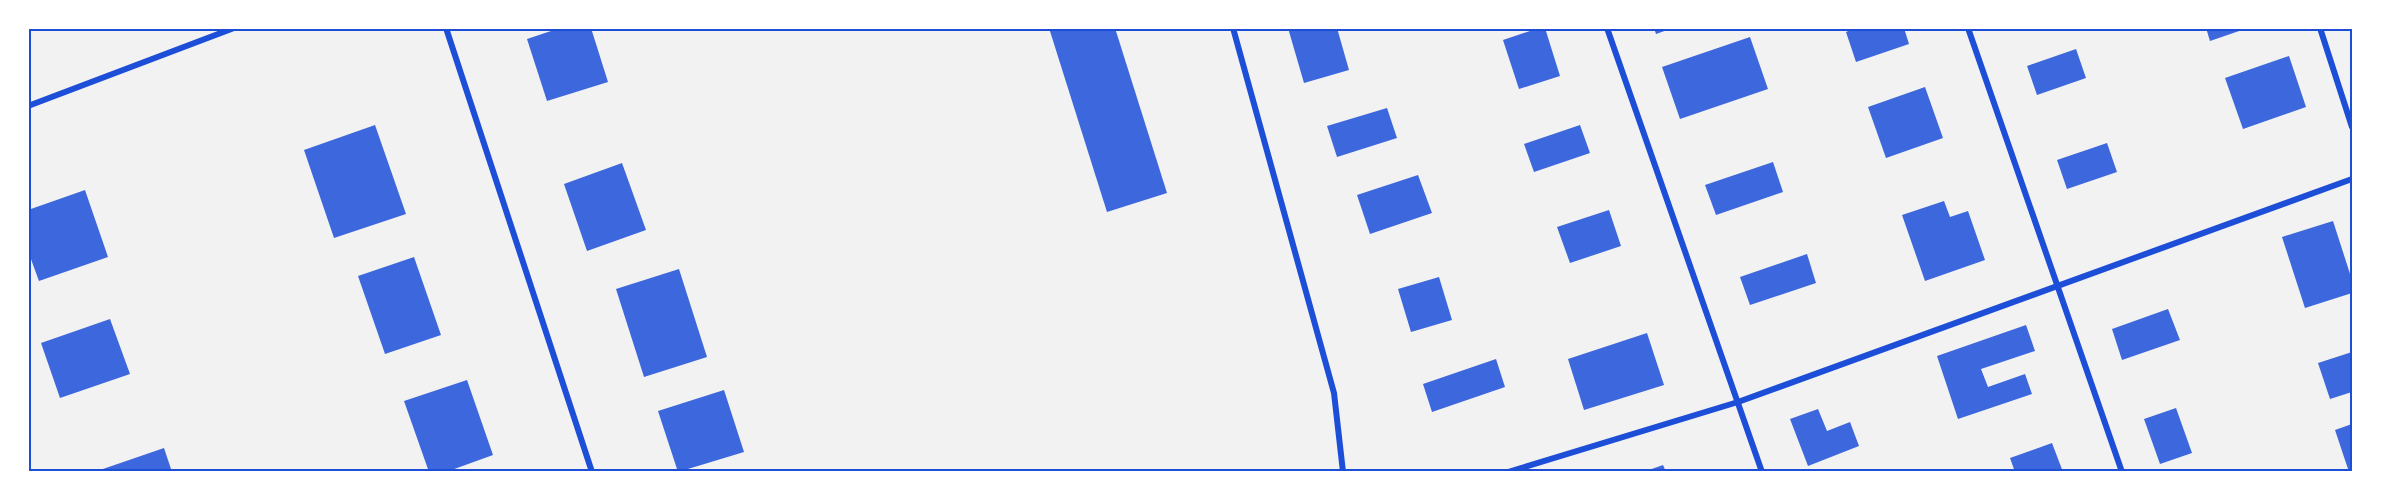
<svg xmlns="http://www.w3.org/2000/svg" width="2381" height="500" font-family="'Golos Text',sans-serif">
<rect width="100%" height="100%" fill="#f2f2f2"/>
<g fill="#3d67dc">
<polygon points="560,28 591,28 608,82 547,101 527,39"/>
<polygon points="1049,28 1115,28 1167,193 1107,212"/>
<polygon points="1288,28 1337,28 1349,70 1304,83"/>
<polygon points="1539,28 1545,28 1560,76 1519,89 1503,40"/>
<polygon points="1654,28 1670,28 1670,29 1656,34"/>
<polygon points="1855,28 1904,28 1909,44 1856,62 1846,32"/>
<polygon points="2206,28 2245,28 2245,29 2210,41"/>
<polygon points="1750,37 1768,89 1680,119 1662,67"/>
<polygon points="2076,49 2086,78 2037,95 2027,66"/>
<polygon points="2289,56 2306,107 2243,129 2225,78"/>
<polygon points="1925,87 1943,138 1886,158 1868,107"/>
<polygon points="1387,108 1397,138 1337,157 1327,126"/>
<polygon points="375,125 406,214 334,238 304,150"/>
<polygon points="1580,125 1590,153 1534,172 1524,144"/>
<polygon points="2107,143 2117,172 2067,189 2057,160"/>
<polygon points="1773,162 1783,192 1716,215 1705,185"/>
<polygon points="622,163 646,230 587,251 564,184"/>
<polygon points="1418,175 1432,213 1370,234 1357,195"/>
<polygon points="85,190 108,257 39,281 28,251 28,210"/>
<polygon points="1944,201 1950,217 1968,211 1985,260 1925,281 1902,215"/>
<polygon points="1609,210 1621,246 1570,263 1557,227"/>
<polygon points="2333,221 2352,280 2352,293 2305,308 2282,237"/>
<polygon points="1807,254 1816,283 1750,305 1740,277"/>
<polygon points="414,257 441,335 385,354 358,276"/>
<polygon points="679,269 707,357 644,377 616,289"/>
<polygon points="1439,277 1452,320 1411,332 1398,289"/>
<polygon points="2168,309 2180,340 2122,360 2112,329"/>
<polygon points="110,319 130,374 60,398 41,343"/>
<polygon points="2026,325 2035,351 1981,369 1988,387 2025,374 2032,394 1958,419 1937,356"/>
<polygon points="1647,333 1664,385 1584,410 1568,359"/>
<polygon points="2352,352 2352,392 2330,399 2318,363"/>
<polygon points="1496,359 1505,387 1432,412 1423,384"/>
<polygon points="467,380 493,455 446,472 429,472 404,401"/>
<polygon points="724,390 744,452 678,472 658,411"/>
<polygon points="2176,408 2192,453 2160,464 2144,419"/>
<polygon points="1818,409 1827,431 1850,422 1859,446 1808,466 1790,419"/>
<polygon points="2352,424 2352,472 2349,472 2335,430"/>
<polygon points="2052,443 2063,472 2015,472 2010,458"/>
<polygon points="164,448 172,472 101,472 100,470"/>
<polygon points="1663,465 1666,472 1646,472 1646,471"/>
</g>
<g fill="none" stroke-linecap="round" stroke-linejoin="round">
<g stroke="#1d4ed8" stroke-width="6">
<polyline points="446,28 592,472"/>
<polyline points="1233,28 1334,393 1343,472"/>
<polyline points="1607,28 1762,472"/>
<polyline points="1968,28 2122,472"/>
<polyline points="2320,28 2352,127"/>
<polyline points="28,106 234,28"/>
<polyline points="1508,472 1738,402 2352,179"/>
</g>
</g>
<rect width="2381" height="500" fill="none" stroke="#ffffff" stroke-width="60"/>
<rect x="30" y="30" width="2321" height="440" fill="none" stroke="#1d4ed8" stroke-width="2"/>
</svg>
